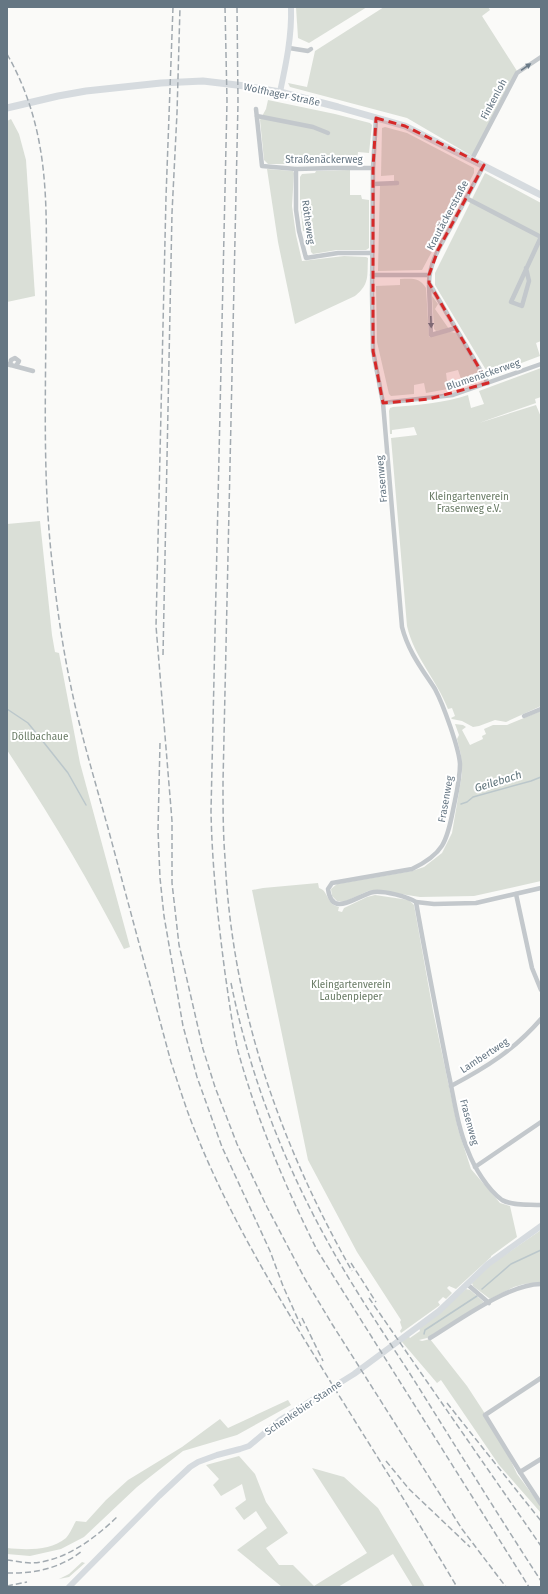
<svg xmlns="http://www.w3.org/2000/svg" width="548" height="1594" font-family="'Fira Sans',sans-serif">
<rect width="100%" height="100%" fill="#fafaf8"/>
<g fill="#dadfd7">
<polygon points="296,7 367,7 309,43 298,38"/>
<polygon points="384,7 488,7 490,10 482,16 517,71 472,156 407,118 290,87 288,83 307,87 315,51"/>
<polygon points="268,100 335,114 370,123 372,125 369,153 358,152 357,164 268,164 264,160 260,120 266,109"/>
<polygon points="11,119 19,134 26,160 35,296 7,302 7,121"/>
<polygon points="385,127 407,133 474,168 474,173 422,270 378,271 380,185 394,184 394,175 381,176 382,128"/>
<path d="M267 169 293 171 294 173 292 206 296 235 302 261 344 256 366 257 368 258C367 276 370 284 355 296L295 324 278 242Z"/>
<polygon points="350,170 350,195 361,195 362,199 369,200 369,248 366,250 337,250 313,254 311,252 308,231 303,231 300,203 300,177 302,174 315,173 316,171"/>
<polygon points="485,173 541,203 541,341 536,343 540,356 489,375 435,285 435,273"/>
<path d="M400 279C412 279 419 277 426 288L429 337C439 335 450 328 459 335L482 378 463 385 458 370 446 373 448 389 426 393 424 383 414 385V394L391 396 389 394 377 342 376 286 400 285Z"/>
<polygon points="432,296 438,304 435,309 449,329 436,331 434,329"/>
<path d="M541 368V397L535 399 536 403 479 423 536 405 541 417V706L506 722 495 720 479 726 473 727 462 721 452 719 451 718 455 716 452 708 448 709C437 680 414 657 407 626L391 438 417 435 414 427 392 430V434H390L389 411 390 408 393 407C418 405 444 403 468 395L471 408 484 404 479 391Z"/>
<path d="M40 521 52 635 55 652 59 653 80 763 130 947 124 949C89 880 49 814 7 750V524Z"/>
<polygon points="541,711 541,881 474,896 420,897 375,890 368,891 344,902 337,901 332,896 331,889 337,884 412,871 424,867 442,853 452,833 462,774 461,755 457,739 459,735 455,724 463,725 466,727 462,730 470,745 483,739 482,736 486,734 484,729 493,725 507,725"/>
<path d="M318 883 319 888C329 891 326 904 339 907L338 911 342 912 344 908 367 897 375 895 409 900 414 905 433 1011 458 1129 471 1169 500 1203 510 1206 517 1237 491 1256V1257L456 1289 449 1286 447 1288 452 1293 446 1299 443 1297 438 1302 440 1305 401 1333 400 1331 402 1328 400 1322 401 1320 357 1252 308 1160 252 890 263 888Z"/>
<polygon points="541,1230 541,1282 524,1284 514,1287 490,1299 473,1286 472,1283 489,1266"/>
<polygon points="466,1289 470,1290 484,1302 427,1338 419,1340 422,1341 430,1339 467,1386 482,1409 503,1444 517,1474 541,1506 541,1513 499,1465 441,1380 437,1383 402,1342 407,1334 410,1338 420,1331 419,1328"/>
<path d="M288 1400 291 1405 237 1435 183 1451 137 1487 84 1537 61 1549 30 1556 7 1554V1548C26 1550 50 1551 66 1538 70 1534 73 1526 76 1521L86 1522 106 1500 128 1480 182 1447 220 1419 228 1428Z"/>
<polygon points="239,1456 255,1474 266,1502 288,1533 266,1548 279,1565 293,1565 314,1586 367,1553 312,1468 344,1477 378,1508 425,1587 413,1587 393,1554 338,1587 282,1587 237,1550 267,1528 256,1511 244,1520 235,1508 246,1500 242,1484 221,1496 213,1485 219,1479 206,1465"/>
<polygon points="82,1562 85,1563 69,1577 59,1579 69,1574"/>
</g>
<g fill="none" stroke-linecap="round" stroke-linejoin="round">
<g stroke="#bbc7cb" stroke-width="1.5">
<polyline points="7,709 28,723 45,744 68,773 86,805"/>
<polyline points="461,804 467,802 473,797 531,781 541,777"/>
<polyline points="482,1289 511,1264 541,1250"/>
<polyline points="424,1334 425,1330 477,1296"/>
</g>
<g stroke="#c3c8cc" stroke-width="4.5">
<polyline points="289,48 308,51 311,49"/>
<polyline points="256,109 262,166 296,169 333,168 373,168"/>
<polyline points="257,116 313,127 328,133"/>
<path d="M376 118 373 168 372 294 373 351 383 403 402 627C408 651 422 669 435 689 443 704 459 748 460 764 460 780 456 795 453 810 447 842 443 854 412 869L332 883 328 889C332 920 358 894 374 892 384 891 407 896 416 902 426 959 437 1015 448 1071 454 1097 457 1126 468 1151 474 1167 488 1190 502 1200 512 1206 530 1204 541 1205"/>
<polyline points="472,159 517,73 541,57"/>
<path d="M484 165C474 184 464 202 454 221 444 240 429 261 429 283L488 383"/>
<polyline points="296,169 296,210 299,231 306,258 338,253 372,253"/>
<polyline points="373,184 397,183"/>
<polyline points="466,198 541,237"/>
<polyline points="526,268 529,281 522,306 511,302 541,237"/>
<polyline points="372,275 429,275"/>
<polyline points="429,285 431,335 456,328"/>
<polyline points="7,364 33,371"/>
<polyline points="10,365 11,360 15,358 19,361 16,366"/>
<polyline points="383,403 453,395 541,364"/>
<polyline points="524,716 541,709"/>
<polyline points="516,894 532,968 541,990"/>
<polyline points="416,902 434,904 476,903 541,888"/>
<path d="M451 1086C487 1067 514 1050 541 1019"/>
<polyline points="475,1167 541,1122"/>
<polyline points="467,1284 489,1303"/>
<path d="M430 1338C458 1321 508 1284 541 1284"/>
<polyline points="541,1378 485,1415 520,1472 541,1459"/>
<polyline points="520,1472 541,1504"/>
</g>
<g stroke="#d6dbdf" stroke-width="6">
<path d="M280 92C286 64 292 36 291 7"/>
<polyline points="69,1587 159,1496 190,1467 198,1462 217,1455 240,1449 249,1446 280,1420 354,1374 439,1311 488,1264 541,1226"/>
</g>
<polyline stroke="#d6dbdf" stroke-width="7" points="7,108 58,96 86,91 161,83 203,81 245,86 280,92 338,107 405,126 541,195"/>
<g stroke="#a2aab0" stroke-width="1.5" stroke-dasharray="6 3" stroke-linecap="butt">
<polyline points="173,7 166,197 156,626 172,821 172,883 179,945 203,1049 215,1087 237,1144 267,1207 305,1279 332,1324 462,1529 506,1587"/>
<path d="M225 7 227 101 211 811C212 866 218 919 225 973 229 1000 232 1025 238 1051 257 1120 285 1186 317 1250L529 1587"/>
<path d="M237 7 238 103 223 782C223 807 223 833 225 858 232 1007 279 1142 352 1271"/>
<path d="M7 54C53 135 46 212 46 301 46 390 42 481 53 570 57 609 63 649 71 687 81 735 95 781 108 828 129 906 150 984 171 1062 179 1086 186 1109 195 1131 230 1219 280 1300 330 1381 373 1450 416 1518 457 1587"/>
<polyline points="163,655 172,213 177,113 180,7"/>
<polyline points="160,743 158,830 160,878 164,916 183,1026 197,1077 222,1147 270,1251 283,1286 301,1326"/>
<path d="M231 983C249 1072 281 1156 324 1235 351 1285 383 1332 414 1380 456 1447 498 1515 541 1581"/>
<polyline points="351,1263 376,1302"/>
<polyline points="369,1298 541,1546"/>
<polyline points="302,1318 323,1361"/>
<polyline points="447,1403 541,1521"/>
<polyline points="386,1461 409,1489 470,1547"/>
<path d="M7 1560C15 1561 24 1563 32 1563 65 1561 94 1539 117 1517"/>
<path d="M7 1573C34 1574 61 1568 82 1551"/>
<polyline points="7,1586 27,1582"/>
</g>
</g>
<defs><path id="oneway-solid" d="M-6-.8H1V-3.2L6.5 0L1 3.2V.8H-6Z"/></defs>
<g fill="#6a7a87">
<use href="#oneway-solid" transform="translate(526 67) rotate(-34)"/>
<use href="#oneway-solid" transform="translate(431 322) rotate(88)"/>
</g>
<path fill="#d62828" fill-opacity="0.2" stroke="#d62828" stroke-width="3" stroke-dasharray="8 5" stroke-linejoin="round" d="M376 118 405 126 484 165 438 250 429 275V283L488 383 429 399 383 403 373 351V168Z"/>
<g text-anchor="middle" stroke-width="4" stroke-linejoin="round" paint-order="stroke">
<g font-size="10" fill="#657683" stroke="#fff">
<text transform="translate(282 94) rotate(12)" y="4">Wolfhager Straße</text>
<text transform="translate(493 99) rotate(-62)" y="4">Finkenloh</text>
<text x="324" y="163">Straßenäckerweg</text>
<text transform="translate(447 215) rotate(-62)" y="4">Krautäckerstraße</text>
<text transform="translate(309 222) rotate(82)" y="4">Rötheweg</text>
<text transform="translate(483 374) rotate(-19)" y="4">Blumenäckerweg</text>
<text transform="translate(381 479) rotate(-95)" y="4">Frasenweg</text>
<text transform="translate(445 799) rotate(-80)" y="4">Frasenweg</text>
<text transform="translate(484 1055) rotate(-33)" y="4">Lambertweg</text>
<text transform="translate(470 1122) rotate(75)" y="4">Frasenweg</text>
<text transform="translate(303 1407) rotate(-34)" y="4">Schenkebier Stanne</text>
</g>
<g font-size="10" fill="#687a64" stroke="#fff">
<text x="469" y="500">Kleingartenverein<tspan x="469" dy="12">Frasenweg e.V.</tspan></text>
<text x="40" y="740">Döllbachaue</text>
<text x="351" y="988">Kleingartenverein<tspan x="351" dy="12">Laubenpieper</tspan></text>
</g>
<g font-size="11" font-style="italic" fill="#60757c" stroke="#fff">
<text transform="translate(498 781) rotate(-17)" y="4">Geilebach</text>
</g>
</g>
<rect width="548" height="1594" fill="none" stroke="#657683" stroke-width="16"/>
</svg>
